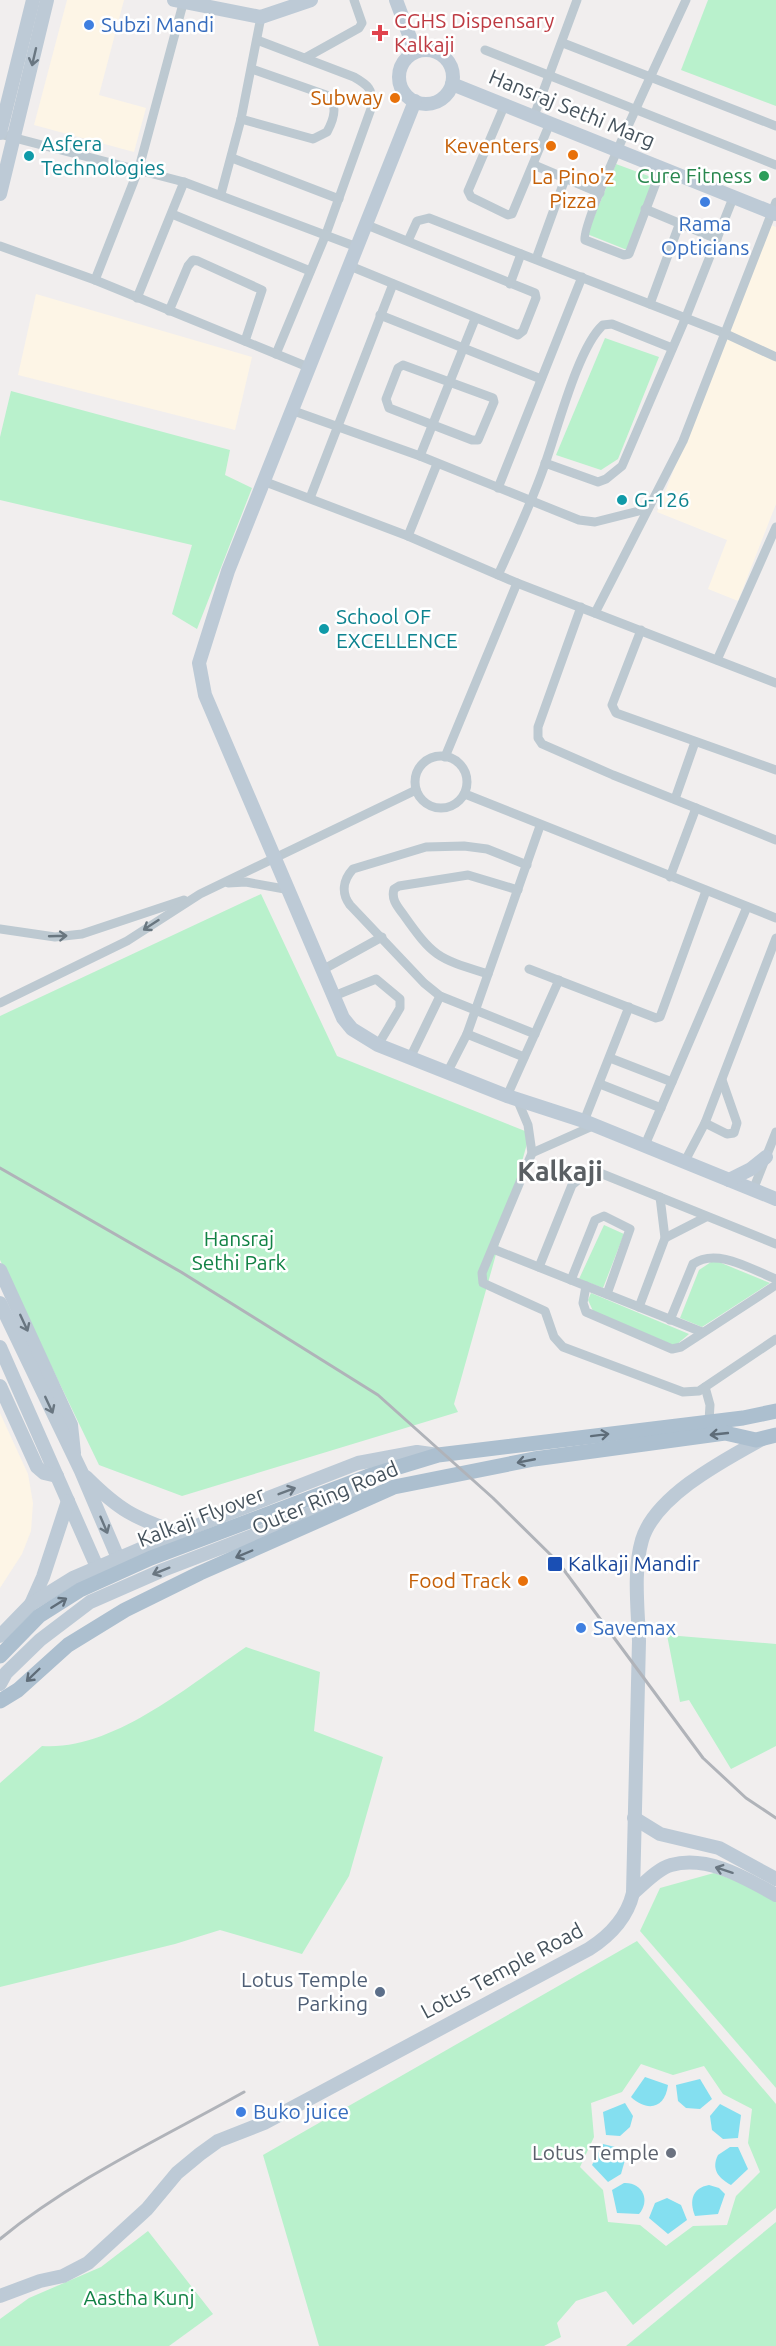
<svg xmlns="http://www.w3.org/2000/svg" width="776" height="2346" font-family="Ubuntu,sans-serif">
<rect width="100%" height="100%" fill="#f1eeee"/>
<g fill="#fdf5e6">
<polygon points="67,0 124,0 99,95 146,108 134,152 34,125"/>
<polygon points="771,225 776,227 776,504 738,601 708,589 727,540 657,512"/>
<polygon points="36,294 252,357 235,430 18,375"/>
<polygon points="0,1413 28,1474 33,1503 31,1531 22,1554 0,1588"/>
</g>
<g fill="#b9f1cc" fill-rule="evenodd">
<polygon points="708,0 776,0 776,106 681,70"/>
<polygon points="616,164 654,178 627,250 587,234"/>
<polygon points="605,338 659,357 618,459 601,470 556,455"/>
<polygon points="11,391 230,450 225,475 252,488 197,629 172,614 192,545 0,500 0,437"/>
<polygon points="261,894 337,1056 530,1133 454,1404 458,1412 182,1496 99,1465 0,1260 0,1016"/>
<polygon points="604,1225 624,1234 603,1288 579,1279"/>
<polygon points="714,1260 770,1283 702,1327 680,1318 699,1270"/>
<polygon points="591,1293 689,1334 675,1346 593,1311 588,1300"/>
<polygon points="667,1635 776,1644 776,1746 731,1769 689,1700 680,1702"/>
<path d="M246 1647 320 1672 314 1731 383 1757 349 1876 302 1954 220 1930 175 1944 0 1987V1783L42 1746C113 1751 189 1685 246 1647Z"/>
<polygon points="714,1873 776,1894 776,2088 640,1931 660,1888"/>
<path d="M637 1941 776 2104V2208L633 2325 606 2291 576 2301 557 2323 561 2337 544 2346H319L263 2155ZM641 2064 673 2075 704 2066 723 2094 752 2109 748 2143 760 2172 736 2196 727 2225 693 2226 666 2246 640 2225 608 2222 603 2190 580 2167 594 2137 591 2103 622 2092Z"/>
<polygon points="776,2222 776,2346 626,2346"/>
<polygon points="148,2231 213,2314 169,2346 0,2346 0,2319 29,2298 101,2267"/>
</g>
<g fill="#84dff0">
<path d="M645 2077 668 2085C665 2109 647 2112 631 2097Z"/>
<polygon points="700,2079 712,2099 700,2109 686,2108 678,2101 676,2085"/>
<polygon points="625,2103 633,2116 630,2127 620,2136 606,2135 603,2112"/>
<polygon points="720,2104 741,2115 738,2138 723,2139 712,2130 710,2116"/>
<polygon points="603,2144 619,2148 625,2160 621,2174 608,2182 592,2165"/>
<path d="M730 2147H738L748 2169 731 2185C718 2178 711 2169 718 2155Z"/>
<path d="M624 2183C642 2182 651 2200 639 2214L617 2213 612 2190Z"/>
<path d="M709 2185 719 2188 725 2194 718 2214 695 2216C689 2201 692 2188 709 2185Z"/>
<polygon points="667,2198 681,2205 687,2220 668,2234 649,2218 655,2203"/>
</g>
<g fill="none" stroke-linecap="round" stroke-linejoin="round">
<g stroke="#bdc9d1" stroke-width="9">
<path d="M257 40 354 77C368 85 373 89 372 106L326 234 276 354"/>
<polyline points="563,43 776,126"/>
<polyline points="485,50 776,165"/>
<polyline points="305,58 359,28 362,23 354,0"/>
<polyline points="505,104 468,191 471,197 508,215 512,214 550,123"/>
<polyline points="534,116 577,0"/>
<path d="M241 119 313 139 327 132C334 119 339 104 326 95L252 69"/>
<polyline points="0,134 184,182 357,247"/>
<polyline points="232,158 339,199"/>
<polyline points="534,165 600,193"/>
<path d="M662 167 629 254 624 255 585 240C579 225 673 29 686 0"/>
<polyline points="221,194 241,119 261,17"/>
<polyline points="645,209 717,239"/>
<polyline points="172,214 310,271"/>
<polyline points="408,241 417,221 429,218 724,333 776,357"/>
<polyline points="0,246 95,280 308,367"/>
<polyline points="536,259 565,179"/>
<polyline points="350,266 518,335 523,331 536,298 535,293 367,225"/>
<polyline points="95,280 139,168 184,0"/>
<polyline points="510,284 521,254"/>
<polyline points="137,298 184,182"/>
<polyline points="650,304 679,225"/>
<polyline points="169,311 188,266 193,260 198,261 262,290 245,341"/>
<polyline points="380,315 541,379"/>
<polygon points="403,365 493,398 494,402 478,440 472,440 389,408 386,399 398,368"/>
<polyline points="291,410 420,456 579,520 595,522 647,509"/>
<polyline points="420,456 475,319"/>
<polyline points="545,463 598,482 606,479 622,466 686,317 733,198"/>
<polyline points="263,481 408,536 517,583 776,683"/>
<polyline points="498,488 582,277"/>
<polyline points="310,498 393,284"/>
<polyline points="408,536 437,464"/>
<path d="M498 575C515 538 532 502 545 464 557 431 578 347 603 325L612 324 672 348"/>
<polyline points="581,607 538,727 538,738 542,744 613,775 776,840"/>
<polyline points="595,613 683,441 776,202"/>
<polyline points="641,630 612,705 616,713 776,770"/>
<polyline points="717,660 776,527"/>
<circle cx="441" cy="782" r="26"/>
<polyline points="445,757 517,583"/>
<polyline points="465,794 776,918"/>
<polyline points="675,799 695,742"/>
<path d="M527 865 487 849 464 846 426 847 353 869C343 880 341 893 350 905L424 983 440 996 535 1034"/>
<polyline points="670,877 696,808"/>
<polyline points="228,883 246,882 290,890"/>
<polyline points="0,929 55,937 82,934 184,900"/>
<polyline points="324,969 382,937"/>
<polyline points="529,969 656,1018 660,1017 706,891"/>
<path d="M488 974C437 958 434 958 403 914 397 906 391 899 394 889L399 886 468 875 518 890"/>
<polyline points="334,996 376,979 400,999 400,1008 378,1045"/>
<polyline points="0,1003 127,941 200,894 416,790"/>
<polyline points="467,1034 524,1057"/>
<polyline points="411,1056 440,996"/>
<polyline points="610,1058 672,1082"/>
<polyline points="447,1073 467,1034 540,826"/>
<polyline points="600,1084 661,1108"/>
<polyline points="507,1096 559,980"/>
<polyline points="517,1099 528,1125 532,1153 482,1273 483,1283 545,1311 554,1337 563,1347 683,1392 699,1391 776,1339"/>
<polyline points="584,1121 629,1007"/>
<polyline points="705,1123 727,1134 734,1133 737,1123 722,1080"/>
<polyline points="645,1145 747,907"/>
<polyline points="532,1153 595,1125"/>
<polyline points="685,1161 705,1123 776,938"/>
<polyline points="753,1190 776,1132"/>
<polyline points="665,1238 706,1217"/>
<polyline points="493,1249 702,1332"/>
<polyline points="539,1267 572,1185 584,1175 600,1173 776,1244"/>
<polyline points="571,1280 595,1220 604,1216 630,1229 607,1294"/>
<polyline points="586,1286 583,1303 586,1312 672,1349 681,1347 776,1285"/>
<polyline points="639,1307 665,1238 660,1197"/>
<path d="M670 1320 693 1264C717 1247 752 1270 776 1279"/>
<polyline points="705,1387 710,1405 709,1421"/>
</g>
<g stroke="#bdcad6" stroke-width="14">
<polyline points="174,0 261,17 311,0"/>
<polyline points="396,0 415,51"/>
<circle cx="426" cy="77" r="27"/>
<polyline points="452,84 776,214"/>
<polyline points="415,101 228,571 199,663 205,695 343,1018 352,1029 378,1045 507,1096 584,1121 776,1199"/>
<polyline points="0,133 33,0"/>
<polyline points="0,194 47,0"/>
<polyline points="729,1180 751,1169 766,1157"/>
<polyline points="0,1270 71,1425 74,1453"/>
<polyline points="0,1303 81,1471 118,1558 118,1566"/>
<polyline points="0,1347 97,1567 102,1573"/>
<polyline points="0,1386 37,1467 44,1473 57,1476"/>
<path d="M86 1477C119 1510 134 1518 178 1533"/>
<polyline points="31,1604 43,1577 68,1501"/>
<polyline points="0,1636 31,1604 73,1578 178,1533 358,1463 417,1452 438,1455"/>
<polyline points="0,1684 6,1673 40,1640 90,1602 163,1570 364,1493"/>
<polyline points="634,1818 660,1834 719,1848 776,1879"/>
<path d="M633 1893C644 1884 657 1869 671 1865 708 1855 745 1878 776 1895"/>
<path d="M0 2296 40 2281 63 2276 88 2263 147 2209 177 2173 200 2154 218 2141 264 2123 589 1949C611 1935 627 1918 633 1893L639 1641C638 1609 633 1571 642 1540 655 1496 724 1460 762 1439"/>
</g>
<g stroke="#acbfcf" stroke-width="15">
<polyline points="369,1476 438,1455 743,1418 776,1411"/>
<polyline points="0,1701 18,1690 68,1645 125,1610 200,1573 394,1487 534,1459 725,1433 756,1440 776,1435"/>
</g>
<g stroke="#b0b3b9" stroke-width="3">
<polyline points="0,1168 181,1272 378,1395 493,1498 558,1562 703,1758 746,1798 776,1818"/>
<path d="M0 2239C73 2179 162 2138 244 2092"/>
</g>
<polyline stroke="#acbfcf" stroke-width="15" points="0,1656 39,1616 80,1590 151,1558 369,1476"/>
</g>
<defs><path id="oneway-shaft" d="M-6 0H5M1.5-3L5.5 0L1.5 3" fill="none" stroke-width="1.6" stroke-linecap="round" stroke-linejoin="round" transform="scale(1.5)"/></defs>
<g stroke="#697681">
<use href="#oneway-shaft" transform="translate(34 57) rotate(103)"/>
<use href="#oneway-shaft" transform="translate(24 1323) rotate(65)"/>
<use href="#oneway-shaft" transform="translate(49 1405) rotate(65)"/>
<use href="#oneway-shaft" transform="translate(287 1491) rotate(-21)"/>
<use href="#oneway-shaft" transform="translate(104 1525) rotate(67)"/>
<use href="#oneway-shaft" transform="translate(161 1571) rotate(158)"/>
<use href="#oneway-shaft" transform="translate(724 1870) rotate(-162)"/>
</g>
<g stroke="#69767f">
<use href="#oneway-shaft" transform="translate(151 925) rotate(147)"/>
<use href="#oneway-shaft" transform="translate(58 936) rotate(-2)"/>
</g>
<g stroke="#5f6d79">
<use href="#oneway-shaft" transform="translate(719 1434) rotate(174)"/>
<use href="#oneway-shaft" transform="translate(600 1435) rotate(-7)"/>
<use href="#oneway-shaft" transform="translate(526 1461) rotate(169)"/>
<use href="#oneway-shaft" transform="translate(244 1554) rotate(157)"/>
<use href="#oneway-shaft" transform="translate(59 1603) rotate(-32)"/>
<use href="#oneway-shaft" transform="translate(33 1675) rotate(136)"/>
</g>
<g fill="#3f7fe0" stroke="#fff" stroke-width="2">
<circle cx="89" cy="25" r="6"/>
<circle cx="705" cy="202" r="6"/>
<circle cx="581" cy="1628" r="6"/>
<circle cx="241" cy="2112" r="6"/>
</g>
<path fill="#e0444e" stroke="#fff" stroke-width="2" d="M377 24h6v6h6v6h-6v6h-6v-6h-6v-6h6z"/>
<g fill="#e8710a" stroke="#fff" stroke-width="2">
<circle cx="395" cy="98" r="6"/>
<circle cx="551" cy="146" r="6"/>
<circle cx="573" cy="155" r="6"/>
<circle cx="523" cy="1581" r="6"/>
</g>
<g fill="#0f9aa8" stroke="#fff" stroke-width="2">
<circle cx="29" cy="156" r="6"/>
<circle cx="622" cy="500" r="6"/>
<circle cx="324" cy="629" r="6"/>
</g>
<circle fill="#2e9e5b" stroke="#fff" stroke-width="2" cx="764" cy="176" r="6"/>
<rect fill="#1a4fb4" stroke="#fff" stroke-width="2" x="547" y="1556" width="16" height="16" rx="3"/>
<circle fill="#5c6f8a" stroke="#fff" stroke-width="2" cx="380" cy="1992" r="6"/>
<circle fill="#6b7280" stroke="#fff" stroke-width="2" cx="671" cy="2153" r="6"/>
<g text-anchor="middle" stroke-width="5" stroke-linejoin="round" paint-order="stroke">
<g font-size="21" fill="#be3a42" stroke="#fff" text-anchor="start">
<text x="394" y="28">CGHS Dispensary<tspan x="394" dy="24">Kalkaji</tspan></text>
</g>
<g font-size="21" fill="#366cbe" stroke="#fff" text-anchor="start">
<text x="101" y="32">Subzi Mandi</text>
<text x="705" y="231" text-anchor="middle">Rama<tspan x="705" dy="24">Opticians</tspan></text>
<text x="593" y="1635">Savemax</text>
<text x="253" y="2119">Buko juice</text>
</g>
<g font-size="21" fill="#c56008" stroke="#fff" text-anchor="end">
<text x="383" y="105">Subway</text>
<text x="539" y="153">Keventers</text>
<text x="573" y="184" text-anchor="middle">La Pino'z<tspan x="573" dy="24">Pizza</tspan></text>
<text x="511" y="1588">Food Track</text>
</g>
<g font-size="21" fill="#45525c" stroke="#fff">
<text transform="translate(572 109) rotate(22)" y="7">Hansraj Sethi Marg</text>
<text transform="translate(325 1498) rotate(-23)" y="7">Outer Ring Road</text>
<text transform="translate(201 1517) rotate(-21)" y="7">Kalkaji Flyover</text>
<text transform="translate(502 1971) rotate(-28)" y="7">Lotus Temple Road</text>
</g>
<g font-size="21" fill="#0d838f" stroke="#fff" text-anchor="start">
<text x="41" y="151">Asfera<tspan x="41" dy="24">Technologies</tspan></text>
<text x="634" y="507">G-126</text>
<text x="336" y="624">School OF<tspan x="336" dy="24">EXCELLENCE</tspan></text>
</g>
<g font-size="21" fill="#27864d" stroke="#fff" text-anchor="end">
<text x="752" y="183">Cure Fitness</text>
</g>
<g font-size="21" fill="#128245" stroke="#fff">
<text x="239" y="1246">Hansraj<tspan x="239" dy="24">Sethi Park</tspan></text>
<text x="139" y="2305">Aastha Kunj</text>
</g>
<g font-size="21" fill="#164399" stroke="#fff" text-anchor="start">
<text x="568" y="1571">Kalkaji Mandir</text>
</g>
<g font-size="21" fill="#4e5e75" stroke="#fff" text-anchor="end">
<text x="368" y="1987">Lotus Temple<tspan x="368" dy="24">Parking</tspan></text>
</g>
<g font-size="21" fill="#5b616d" stroke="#fff" text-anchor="end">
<text x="659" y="2160">Lotus Temple</text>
</g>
<g font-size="27" font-weight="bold" fill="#5a5f63" stroke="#fff">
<text x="560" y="1181">Kalkaji</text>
</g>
</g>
</svg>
